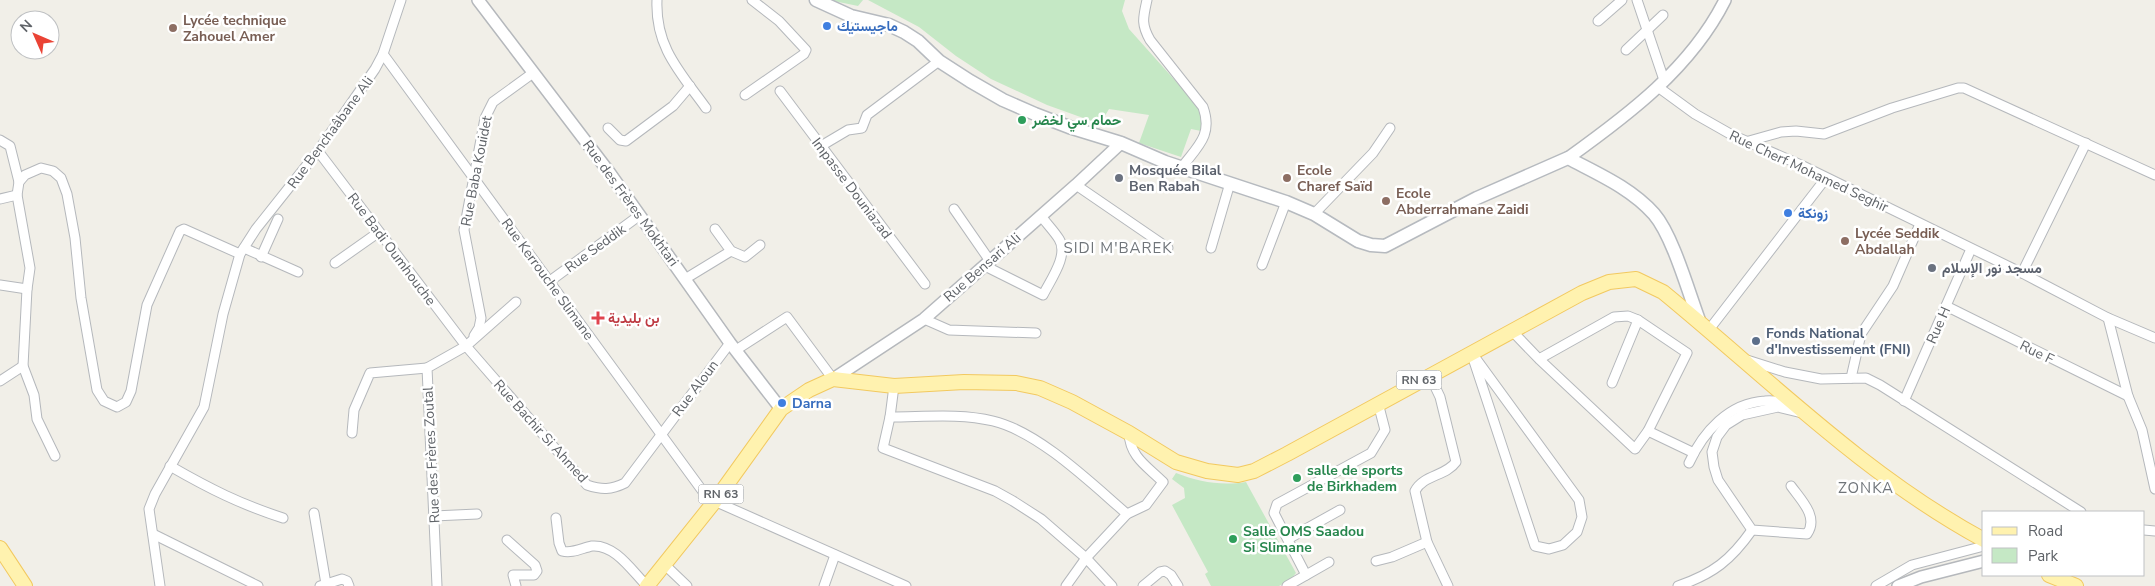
<svg xmlns="http://www.w3.org/2000/svg" width="2155" height="586" font-family="'Nunito Sans',Vazirmatn,sans-serif">
<rect width="100%" height="100%" fill="#f1efe8"/>
<g fill="#c5e8c5">
<polygon points="829,0 863,0 858,6"/>
<polygon points="868,0 1125,0 1122,11 1129,29 1197,105 1202,118 1201,131 1191,129 1181,157 1139,143 1149,115 1109,109 1100,124 1047,105 991,79 956,56 919,27"/>
<path d="M1176 473C1199 482 1221 486 1246 482L1296 573 1290 580 1279 586H1211L1205 574 1208 572 1172 505 1185 498 1184 488 1172 479Z"/>
</g>
<g fill="none" stroke-linecap="round" stroke-linejoin="round">
<g stroke="#b5b8bc" stroke-width="11">
<g id="minor">
<path d="M657 0C655 47 680 72 706 108"/>
<path d="M1147 0C1143 18 1141 24 1150 40L1203 107C1213 135 1198 146 1182 167"/>
<polyline points="1637,0 1664,80"/>
<polyline points="1598,21 1622,0"/>
<polyline points="1626,50 1663,15"/>
<polyline points="383,54 704,493 721,504 906,586"/>
<polyline points="1658,87 1695,114 1732,135 1801,165 2022,273 2108,318 2155,338"/>
<polyline points="780,91 925,284"/>
<polyline points="745,95 804,54 806,50 779,21 752,0"/>
<polyline points="608,128 620,140 626,141 673,106 690,86"/>
<polyline points="0,140 10,146 19,182"/>
<polyline points="1749,141 1781,132 1796,131 1824,134 1892,108 1958,88 1964,88 2155,175"/>
<polyline points="821,146 848,130 862,128 867,115 939,61"/>
<path d="M318 151 466 346 587 485C602 490 611 490 625 483L730 343"/>
<polyline points="1076,185 1168,248"/>
<polyline points="0,199 17,195"/>
<polyline points="954,209 990,261"/>
<polyline points="1314,214 1373,153 1390,128"/>
<polyline points="715,229 731,251 745,257 760,245"/>
<polyline points="244,248 298,272"/>
<polyline points="1211,248 1230,183"/>
<polyline points="261,257 278,219"/>
<polyline points="335,263 379,232"/>
<polyline points="1262,265 1286,202"/>
<path d="M985 266 1043 295C1051 279 1069 255 1059 239 1054 231 1047 224 1041 216"/>
<polyline points="2022,273 2086,143"/>
<polyline points="685,279 731,251"/>
<polyline points="550,281 640,215"/>
<polyline points="0,285 27,289"/>
<polyline points="1946,306 2128,396"/>
<polyline points="2108,318 2128,396 2142,430 2155,489"/>
<polyline points="924,319 949,330 1036,333"/>
<polyline points="1512,331 1539,359 1635,449 1648,431 1687,353 1638,320 1628,316 1614,317 1539,359"/>
<polyline points="1708,331 1826,178"/>
<polyline points="474,336 479,328 481,318 464,230 485,118 493,102 533,73"/>
<polyline points="736,350 787,317 833,379"/>
<polygon points="1471,352 1579,500 1582,517 1577,532 1563,545 1549,549 1535,546"/>
<polyline points="1747,360 1785,372 1821,379 1866,378 1880,385 2081,512"/>
<path d="M1429 374 1440 397 1456 462C1446 476 1423 475 1415 491L1427 542 1448 586"/>
<polyline points="1851,378 1861,334 1893,286 1920,224"/>
<polyline points="0,381 23,366"/>
<polyline points="1612,383 1638,320"/>
<path d="M894 386 890 417 883 448 995 491 1013 501 1041 519 1086 558 1127 514 1146 505 1163 482C1147 466 1130 457 1129 433"/>
<polyline points="1904,401 1971,249"/>
<path d="M890 417C924 417 960 413 993 421 1039 432 1091 483 1127 514"/>
<polyline points="1648,431 1694,453"/>
<polyline points="352,433 354,410 370,373 427,368"/>
<polyline points="55,456 37,419 34,395 23,366 27,289 30,268 17,195 19,182 25,175 41,168 53,171 61,178 67,194 75,238 81,298 97,390 104,401 117,407 126,402 131,391 147,305 180,231 184,229 240,254"/>
<path d="M1689 463C1703 432 1729 403 1765 401 1773 400 1781 402 1789 402"/>
<path d="M170 466C210 489 240 504 283 518"/>
<path d="M1791 486C1801 500 1819 517 1807 534L1752 530 1718 480 1714 467 1712 452 1717 437 1726 425 1742 415 1778 407 1802 413"/>
<polyline points="314,513 326,584"/>
<polyline points="434,516 477,514"/>
<path d="M556 518 559 543 562 551C572 554 582 548 592 546 615 544 632 571 647 586"/>
<polyline points="2144,530 2155,531"/>
<polyline points="153,534 258,586"/>
<polyline points="1288,539 1340,510"/>
<polyline points="507,540 535,565 537,571 534,575 513,575 516,586"/>
<polyline points="1376,561 1392,557 1427,542"/>
<polyline points="665,565 687,586"/>
<polyline points="1306,575 1274,513 1277,504 1371,453 1385,430 1378,403"/>
<polyline points="160,586 149,509 155,494 204,407 223,314 240,254 256,229 318,151 375,69 383,54 401,0"/>
<polyline points="320,586 342,579 347,581 349,586"/>
<polyline points="437,586 427,368 466,346 516,302"/>
<polyline points="824,586 835,555"/>
<polyline points="1066,586 1086,558 1112,586"/>
<polyline points="1143,586 1160,572 1165,571 1171,575 1178,586"/>
<polyline points="1287,586 1329,562"/>
<path d="M1678 586C1713 574 1731 560 1752 530"/>
<polyline points="1876,586 1912,565 1984,546"/>
</g>
</g>
<g stroke="#b5b8bc" stroke-width="14">
<g id="tertiary">
<polyline points="478,0 609,172 730,343 781,409"/>
<path d="M1568 158C1628 115 1691 68 1725 0"/>
<polyline points="833,379 924,319 1076,185 1121,143"/>
<polyline points="1898,586 1921,577 1984,561"/>
</g>
</g>
<g stroke="#b6babf" stroke-width="15">
<path id="secondary" d="M816 0 851 16 889 25 904 32 918 41 939 61 970 81 1003 100 1035 114 1069 127 1121 143 1165 162 1286 202 1314 214 1358 241 1371 245 1385 246 1477 198 1568 158C1598 174 1631 188 1654 214 1673 236 1689 294 1700 323"/>
</g>
<g stroke="#f2c960" stroke-width="16">
<g id="primary">
<polyline points="0,548 25,586"/>
<polyline points="2049,575 2076,586"/>
<path d="M647 586 715 501 781 409 809 390 833 379 894 386 964 382 1016 383 1040 388 1072 402 1129 433 1176 462 1207 471 1238 475 1254 471 1287 454 1582 293 1609 282 1636 279 1663 292C1768 378 1864 475 1984 540"/>
</g>
</g>
<use href="#minor" stroke="#fff" stroke-width="9"/>
<use href="#tertiary" stroke="#fff" stroke-width="11"/>
<use href="#secondary" stroke="#fff" stroke-width="12"/>
<use href="#primary" stroke="#fff2af" stroke-width="14"/>
</g>
<g fill="#3f7fe0" stroke="#fff" stroke-width="2">
<circle cx="827" cy="26" r="5"/>
<circle cx="1788" cy="213" r="5"/>
<circle cx="782" cy="403" r="5"/>
</g>
<g fill="#8d6e63" stroke="#fff" stroke-width="2">
<circle cx="173" cy="28" r="5"/>
<circle cx="1287" cy="178" r="5"/>
<circle cx="1386" cy="201" r="5"/>
<circle cx="1845" cy="241" r="5"/>
</g>
<g fill="#2e9e5b" stroke="#fff" stroke-width="2">
<circle cx="1022" cy="120" r="5"/>
<circle cx="1297" cy="478" r="5"/>
<circle cx="1233" cy="539" r="5"/>
</g>
<g fill="#6b7280" stroke="#fff" stroke-width="2">
<circle cx="1119" cy="178" r="5"/>
<circle cx="1932" cy="268" r="5"/>
</g>
<path fill="#e0444e" stroke="#fff" stroke-width="2" d="M595.5 310.5h5v5h5v5h-5v5h-5v-5h-5v-5h5z"/>
<circle fill="#5c6f8a" stroke="#fff" stroke-width="2" cx="1756" cy="341" r="5"/>
<g text-anchor="middle" stroke-width="5" stroke-linejoin="round" paint-order="stroke">
<g fill="#fff" stroke="#8f9295" stroke-width="1">
<rect x="1396.5" y="370.5" width="45" height="19" rx="4"/>
<rect x="698.5" y="484.5" width="45" height="19" rx="4"/>
</g>
<g font-size="12" font-weight="bold" fill="#5f6368">
<text x="1419" y="384">RN 63</text>
<text x="721" y="498">RN 63</text>
</g>
<g font-size="14" font-weight="bold" fill="#785e54" stroke="#fff" text-anchor="start">
<text x="183" y="25">Lycée technique<tspan x="183" dy="16">Zahouel Amer</tspan></text>
<text x="1297" y="175">Ecole<tspan x="1297" dy="16">Charef Saïd</tspan></text>
<text x="1396" y="198">Ecole<tspan x="1396" dy="16">Abderrahmane Zaidi</tspan></text>
<text x="1855" y="238">Lycée Seddik<tspan x="1855" dy="16">Abdallah</tspan></text>
</g>
<g font-size="14" font-weight="bold" fill="#366cbe" stroke="#fff" text-anchor="start">
<text x="837" y="31">ماجيستيك</text>
<text x="1798" y="218">زونكة</text>
<text x="792" y="408">Darna</text>
</g>
<g font-size="14" font-weight="bold" fill="#27864d" stroke="#fff" text-anchor="start">
<text x="1032" y="125">حمام سي لخضر</text>
<text x="1307" y="475">salle de sports<tspan x="1307" dy="16">de Birkhadem</tspan></text>
<text x="1243" y="536">Salle OMS Saadou<tspan x="1243" dy="16">Si Slimane</tspan></text>
</g>
<g font-size="14" fill="#5f6368" stroke="#fff">
<text transform="translate(330 132) rotate(-54)" y="5">Rue Benchaâbane Ali</text>
<text transform="translate(476 171) rotate(-79)" y="5">Rue Baba Kouidet</text>
<text transform="translate(1809 171) rotate(25)" y="5">Rue Cherf Mohamed Seghir</text>
<text transform="translate(852 188) rotate(53)" y="5">Impasse Douniazad</text>
<text transform="translate(631 203) rotate(54)" y="5">Rue des Frères Mokhtari</text>
<text transform="translate(595 248) rotate(-36)" y="5">Rue Seddik</text>
<text transform="translate(392 249) rotate(53)" y="5">Rue Badi Oumhouche</text>
<text transform="translate(982 267) rotate(-41)" y="5">Rue Bensari Ali</text>
<text transform="translate(548 279) rotate(54)" y="5">Rue Kerrouche Slimane</text>
<text transform="translate(1938 325) rotate(-66)" y="5">Rue H</text>
<text transform="translate(2037 352) rotate(26)" y="5">Rue F</text>
<text transform="translate(695 388) rotate(-53)" y="5">Rue Aloun</text>
<text transform="translate(541 431) rotate(48)" y="5">Rue Bachir Si Ahmed</text>
<text transform="translate(431 455) rotate(-93)" y="5">Rue des Frères Zoutal</text>
</g>
<g font-size="14" font-weight="bold" fill="#5b616d" stroke="#fff" text-anchor="start">
<text x="1129" y="175">Mosquée Bilal<tspan x="1129" dy="16">Ben Rabah</tspan></text>
<text x="1942" y="273">مسجد نور الإسلام</text>
</g>
<g font-size="14" font-weight="bold" fill="#be3a42" stroke="#fff" text-anchor="start">
<text x="608" y="323">بن بليدية</text>
</g>
<g font-size="14" font-weight="bold" fill="#4e5e75" stroke="#fff" text-anchor="start">
<text x="1766" y="338">Fonds National<tspan x="1766" dy="16">d'Investissement (FNI)</tspan></text>
</g>
<g font-size="15" letter-spacing="1" fill="#70757a" stroke="#fff">
<text x="1118" y="253">SIDI M'BAREK</text>
<text x="1866" y="493">ZONKA</text>
</g>
</g>
<rect x="1982" y="511" width="162" height="65" fill="#ffffff" stroke="#bfc1c3"/>
<rect x="1992" y="527" width="25" height="8" fill="#fff2af" stroke="#bfc1c3"/>
<text x="2028" y="536" font-size="15" fill="#5f6368">Road</text>
<rect x="1992" y="548" width="25" height="15" fill="#c5e8c5" stroke="#bfc1c3"/>
<text x="2028" y="561" font-size="15" fill="#5f6368">Park</text>
<g transform="translate(35 35) rotate(315)"><circle r="24" fill="#ffffff" stroke="#bfc1c3"/>
<path d="M0-4L9 19L0 12L-9 19Z" fill="#ea4335"/>
<text y="-8" font-size="14" font-weight="bold" text-anchor="middle" fill="#5f6368">N</text>
</g>
</svg>
